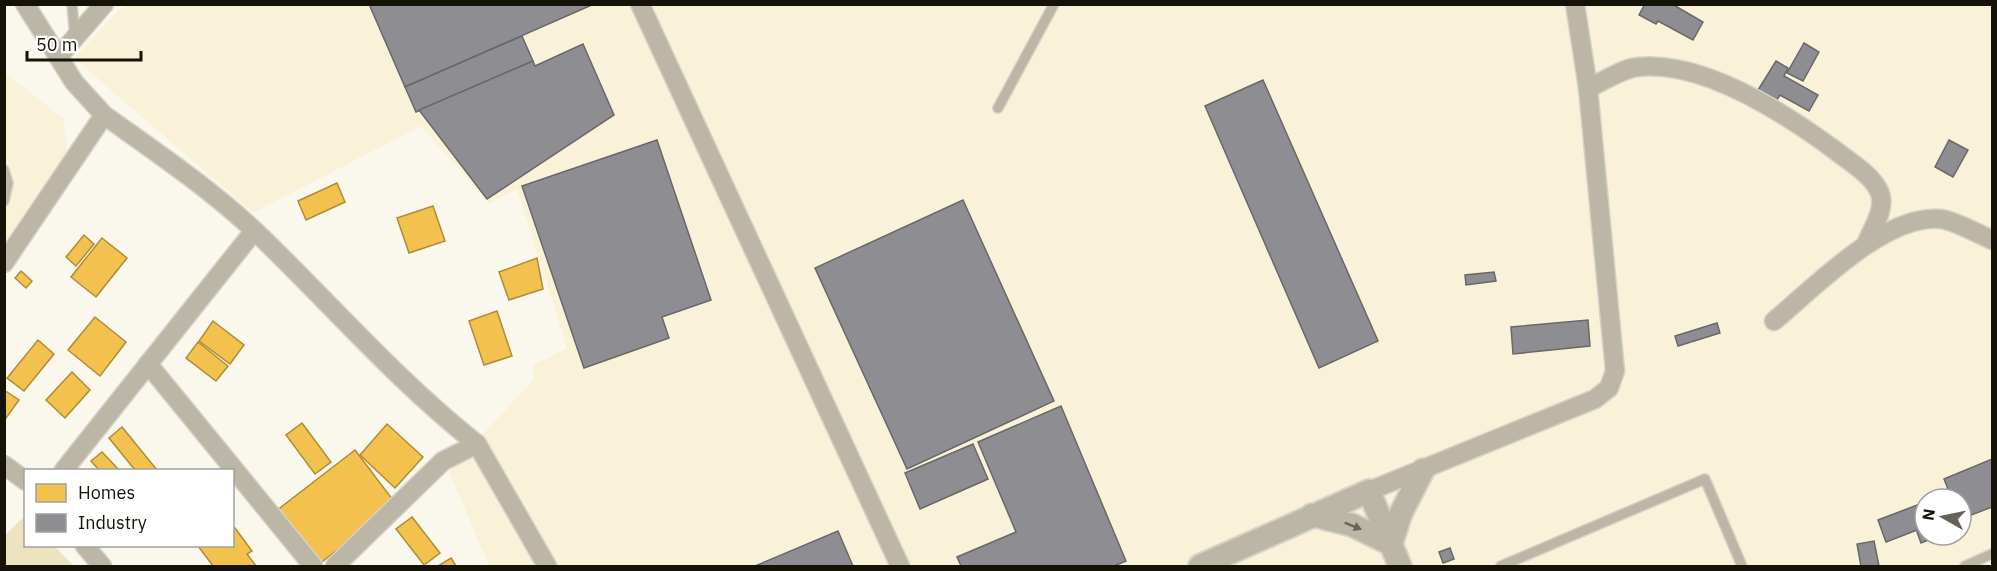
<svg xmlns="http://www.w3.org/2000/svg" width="1997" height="571" font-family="'IBM Plex Sans',sans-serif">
<rect width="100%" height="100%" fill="#faf7ed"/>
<g fill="#f9f2d9" fill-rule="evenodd">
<path d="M125 4 1992 5V566H489L449 471 534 379V365L567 348 517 189 489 204 421 126 253 213 74 58ZM1925 499H1961V535H1925Z"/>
<polygon points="4,72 64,119 67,151 49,184 5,242"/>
</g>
<polygon fill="#ede3c0" points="25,516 26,546 54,546 74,566 5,566 5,535"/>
<g fill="#f2c14e" stroke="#b08c39" stroke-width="1.5">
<polygon points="337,183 345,202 306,220 298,201"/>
<polygon points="433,206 445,241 409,253 397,218"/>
<polygon points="84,235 94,244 76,266 66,257"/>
<polygon points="102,238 127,258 96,297 71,277"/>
<polygon points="537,258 543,289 509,300 499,272"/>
<polygon points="21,271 32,281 26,288 15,278"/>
<polygon points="497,311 512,356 484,365 469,321"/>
<polygon points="95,317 126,342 100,376 68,350"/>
<polygon points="213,321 244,345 230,364 199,341"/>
<polygon points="38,340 54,354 24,391 7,378"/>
<polygon points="198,342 228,366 216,381 186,358"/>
<polygon points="72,372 90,390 65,418 46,400"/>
<polygon points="4,390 19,400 4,421"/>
<polygon points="302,423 331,462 315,474 286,435"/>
<polygon points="387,424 423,457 395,488 360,455"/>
<polygon points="122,427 157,470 135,470 109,438"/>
<polygon points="355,450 396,504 318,565 276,511"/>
<polygon points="102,452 119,470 99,470 91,461"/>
<polygon points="412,517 440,553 424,565 396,529"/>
<polygon points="235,528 252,551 247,554 256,566 213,566 198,546 232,546 232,530"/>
<polygon points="451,558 456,566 438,566"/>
</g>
<g fill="#8d8d92" stroke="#696869" stroke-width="1.5">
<polygon points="369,4 594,4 405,87"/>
<polygon points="1645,4 1672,4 1703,22 1693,40 1658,21 1656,24 1639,15"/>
<polygon points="522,36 533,61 416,112 405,87"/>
<polygon points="1804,43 1819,52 1803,81 1787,73"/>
<polygon points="583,44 614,115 487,199 419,110 533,61 535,66"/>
<polygon points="1776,61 1788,68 1784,76 1818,95 1809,111 1780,95 1777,100 1758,90"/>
<polygon points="1263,80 1378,341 1319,368 1205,106"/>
<polygon points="657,140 711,300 662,317 669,338 584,368 522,186"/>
<polygon points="1949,140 1968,150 1953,177 1935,167"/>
<polygon points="963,200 1054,401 907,469 815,268"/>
<polygon points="1494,272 1496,281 1466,285 1465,275"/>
<polygon points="1588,320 1590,346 1513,354 1511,327"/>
<polygon points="1717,323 1720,333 1678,346 1675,336"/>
<polygon points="1061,406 1126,561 1114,566 961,566 957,557 1016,532 978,442"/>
<polygon points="973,444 988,479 920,509 905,473"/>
<polygon points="1992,459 1992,507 1961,519 1961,499 1952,499 1944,479"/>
<polygon points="1947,494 1949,499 1933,499"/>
<polygon points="1925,502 1925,527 1886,542 1878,520"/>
<polygon points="1925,529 1925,535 1941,535 1921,543 1917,532"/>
<polygon points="838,531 853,566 755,566"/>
<polygon points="1874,541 1879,566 1861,566 1857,544"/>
<polygon points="1450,548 1454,559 1443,563 1439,552"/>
</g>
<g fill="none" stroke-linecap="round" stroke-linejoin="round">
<g stroke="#d5d2c9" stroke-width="12">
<g id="service">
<polyline points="72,4 75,38"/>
<polyline points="998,108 1054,4"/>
<polyline points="4,170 8,183 4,201"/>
<polyline points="1501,566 1705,479 1742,566"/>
<polyline points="1965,566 1992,554"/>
</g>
</g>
<g stroke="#d5d2c9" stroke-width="21">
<g id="minor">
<polyline points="640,4 900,566"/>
<polyline points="60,55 104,4"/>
<path d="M1588 88C1603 82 1623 68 1638 67 1703 60 1786 114 1836 151 1850 162 1871 174 1879 191 1887 207 1873 227 1867 242"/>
<path d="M104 115C156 152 209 188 256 232 330 303 397 381 477 444L443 461 335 566"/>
<polyline points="4,263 104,115 74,82 25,4"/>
<path d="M1774 321C1814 288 1885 213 1941 219 1955 221 1979 234 1992 240"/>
<polyline points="148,364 313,566"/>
<polyline points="477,444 547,566"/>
<polyline points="4,465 26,481"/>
<polyline points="64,470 254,231"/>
<polyline points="1369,491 1595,399 1609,388 1615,371 1588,88 1575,4"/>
<polyline points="85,546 102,566"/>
</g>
</g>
<g stroke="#d5d2c9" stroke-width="26">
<g id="tertiary">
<polyline points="1312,515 1352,525 1391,544 1401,513 1423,470"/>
<polyline points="1200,566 1369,491 1400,566"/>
</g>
</g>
<use href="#service" stroke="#bbb6a6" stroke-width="9"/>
<use href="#minor" stroke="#bbb6a6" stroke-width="18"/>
<use href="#tertiary" stroke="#bbb6a6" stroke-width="22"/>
</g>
<defs><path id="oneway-solid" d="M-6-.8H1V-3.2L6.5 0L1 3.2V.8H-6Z" transform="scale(1.5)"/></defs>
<use fill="#686457" href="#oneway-solid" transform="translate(1353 526) rotate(22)"/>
<rect width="1997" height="571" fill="none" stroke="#151208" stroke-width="12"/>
<rect x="24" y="469" width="210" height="78" fill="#ffffff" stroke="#a1a09c" stroke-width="1.5"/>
<rect x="36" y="484" width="30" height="18" fill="#f2c14e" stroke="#a1a09c" stroke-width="1.5"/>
<text x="78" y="499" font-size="18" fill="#151208">Homes</text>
<rect x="36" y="514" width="30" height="18" fill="#8d8d92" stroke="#a1a09c" stroke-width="1.5"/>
<text x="78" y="529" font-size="18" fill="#151208">Industry</text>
<g transform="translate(1943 517) rotate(279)"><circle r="28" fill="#ffffff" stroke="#a1a09c" stroke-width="1.5"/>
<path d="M0-4.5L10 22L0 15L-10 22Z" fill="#656258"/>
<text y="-9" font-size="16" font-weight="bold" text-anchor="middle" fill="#151208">N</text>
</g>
<path d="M27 51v9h114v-9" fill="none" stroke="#151208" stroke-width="3"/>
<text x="36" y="51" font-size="18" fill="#151208" stroke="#ffffff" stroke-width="4.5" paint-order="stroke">50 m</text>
</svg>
